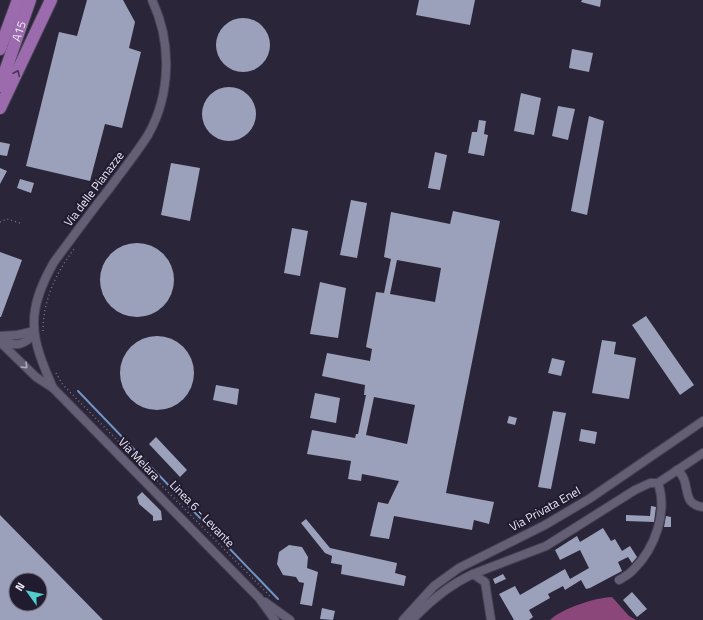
<svg xmlns="http://www.w3.org/2000/svg" width="703" height="620" font-family="'Titillium Web',sans-serif">
<rect width="100%" height="100%" fill="#2a2539"/>
<path fill="#8b467a" d="M612 597 629 616 636 620H550C563 608 594 598 612 597Z"/>
<g fill="none" stroke-linecap="round" stroke-linejoin="round">
<polyline stroke="#7295c6" stroke-width="2" points="78,391 278,599"/>
</g>
<g fill="#9ca1bb" fill-rule="evenodd">
<polygon points="87,0 123,0 135,22 129,48 141,52 122,128 105,124 90,181 26,166 59,32 77,36"/>
<polygon points="419,0 475,0 470,25 416,15"/>
<polygon points="582,0 601,0 600,7 581,2"/>
<circle cx="243" cy="45" r="27"/>
<polygon points="572,49 593,53 589,72 569,68"/>
<circle cx="229" cy="114" r="27"/>
<polygon points="521,93 541,98 534,135 514,131"/>
<polygon points="558,106 575,109 568,140 552,136"/>
<polygon points="589,116 604,121 587,215 571,211"/>
<polygon points="479,120 486,121 484,134 488,135 484,156 468,153 472,132 477,132"/>
<polygon points="0,142 10,144 7,156 0,155"/>
<polygon points="435,152 447,155 440,190 428,188"/>
<polygon points="171,163 200,168 190,221 161,215"/>
<polygon points="0,168 7,171 0,184"/>
<polygon points="20,179 34,183 31,193 17,188"/>
<polygon points="351,200 367,203 357,258 340,255"/>
<path d="M453 211 500 221 446 493 494 502 489 524 474 520 472 530 394 516 389 539 370 536 378 502 388 504 399 481 362 474 361 481 348 479 351 461 307 454 312 430 355 438 356 434H358L366 395H364L365 385 322 376 327 353 370 361 372 349 366 347 376 292 384 293 391 259 384 257 391 212 450 224ZM397 260 441 268 435 302 390 294ZM374 397 415 405 407 444 366 435Z"/>
<polygon points="292,228 308,231 300,276 284,273"/>
<circle cx="137" cy="280" r="37"/>
<polygon points="0,252 22,260 1,317 0,317"/>
<polygon points="320,282 346,288 338,338 310,334"/>
<polygon points="646,316 694,385 680,395 632,325"/>
<circle cx="157" cy="373" r="37"/>
<polygon points="602,340 616,342 614,354 636,358 629,399 592,393"/>
<polygon points="552,358 565,361 561,376 548,373"/>
<polygon points="216,385 239,389 237,405 213,400"/>
<polygon points="315,393 340,398 336,423 310,418"/>
<polygon points="553,411 566,413 551,489 538,487"/>
<polygon points="509,416 517,418 515,425 507,423"/>
<polygon points="581,429 597,432 595,444 579,441"/>
<polygon points="156,437 187,470 180,477 149,444"/>
<polygon points="142,492 161,511 162,520 153,521 153,516 139,504 137,497"/>
<polygon points="651,506 656,507 654,522 626,521 626,515 650,516"/>
<path d="M0 515 103 620H0ZM16 580H40V604H16Z"/>
<polygon points="666,516 671,517 671,527 664,527"/>
<polygon points="306,519 330,548 397,563 395,573 406,576 404,586 341,574 342,565 331,563 332,556 325,553 301,523"/>
<polygon points="603,528 611,541 615,539 622,551 630,546 637,557 632,563 628,557 618,562 622,571 590,588 586,589 581,580 565,590 563,586 548,594 550,598 529,610 533,617 529,620 514,620 499,594 515,586 520,595 565,569 570,579 589,568 580,550 560,560 555,550 577,536 580,542"/>
<polygon points="289,545 302,547 308,557 307,568 318,572 312,606 300,604 304,583 299,582 296,577 283,575 277,564 279,552"/>
<polygon points="503,574 506,579 495,584 493,579"/>
<polygon points="632,592 647,609 637,617 623,600"/>
<polygon points="322,608 335,611 333,620 320,619"/>
</g>
<g fill="none" stroke-linecap="round" stroke-linejoin="round">
<g stroke="#484254" stroke-width="10">
<g id="minor">
<polyline points="0,336 17,335 34,331"/>
<path d="M3 341C16 347 24 345 34 334"/>
<polyline points="0,342 36,377 53,388 259,598 275,620"/>
<path d="M53 388C30 336 25 313 54 262 72 238 90 213 109 189 122 171 136 154 148 135 171 94 172 42 152 0"/>
<path d="M677 470C693 482 679 504 703 507"/>
<polyline points="658,483 703,453"/>
<path d="M473 574 546 546 635 490 650 483H658C668 512 655 548 634 569 630 574 624 577 619 580"/>
<polyline points="265,602 290,620"/>
<polyline points="403,620 434,586 459,568 545,525 589,499 703,421"/>
<path d="M412 620C430 601 449 585 473 574L485 582 491 620"/>
</g>
</g>
<g stroke="#484254" stroke-width="14">
<g id="highway">
<polyline points="0,49 18,0"/>
<path id="s1" d="M0 86 30 0"/>
<polyline points="0,108 51,0"/>
</g>
</g>
<g stroke="#757182" stroke-width="1.5" stroke-dasharray="1 3" stroke-linecap="butt">
<polyline points="0,222 7,219 20,223"/>
<path d="M43 331C43 300 56 273 74 249"/>
<polyline points="56,373 63,385 270,596"/>
</g>
<use href="#minor" stroke="#655f76" stroke-width="8"/>
<use href="#highway" stroke="#9c6bad" stroke-width="12"/>
</g>
<defs><path id="oneway-chevron" d="M-2-3.5L2.5 0L-2 3.5" fill="none" stroke-width="1.6" stroke-linecap="round" stroke-linejoin="round"/></defs>
<use stroke="#463355" href="#oneway-chevron" transform="translate(17 73) rotate(-64)"/>
<use stroke="#b0acbe" href="#oneway-chevron" transform="translate(25 366) rotate(46)"/>
<g text-anchor="middle" stroke-width="4" stroke-linejoin="round" paint-order="stroke">
<g font-size="12" fill="#eeebf8" stroke="#211b2f">
<text dy="4" stroke="none"><textPath href="#s1" startOffset="58">A15</textPath></text>
<text transform="translate(94 189) rotate(-53)" y="4">Via delle Pianazze</text>
<text transform="translate(139 459) rotate(46)" y="4">Via Melara</text>
<text transform="translate(545 509) rotate(-29)" y="4">Via Privata Enel</text>
<text transform="translate(202 514) rotate(46)" y="4">Linea 6 - Levante</text>
</g>
</g>
<g transform="translate(28 592) rotate(303)"><circle r="19" fill="#211b2f" stroke="#736e7f"/>
<path d="M0-3L7 15L0 10L-7 15Z" fill="#53cdcb"/>
<text y="-6" font-size="11" font-weight="bold" text-anchor="middle" fill="#eeebf8">N</text>
</g>
</svg>
